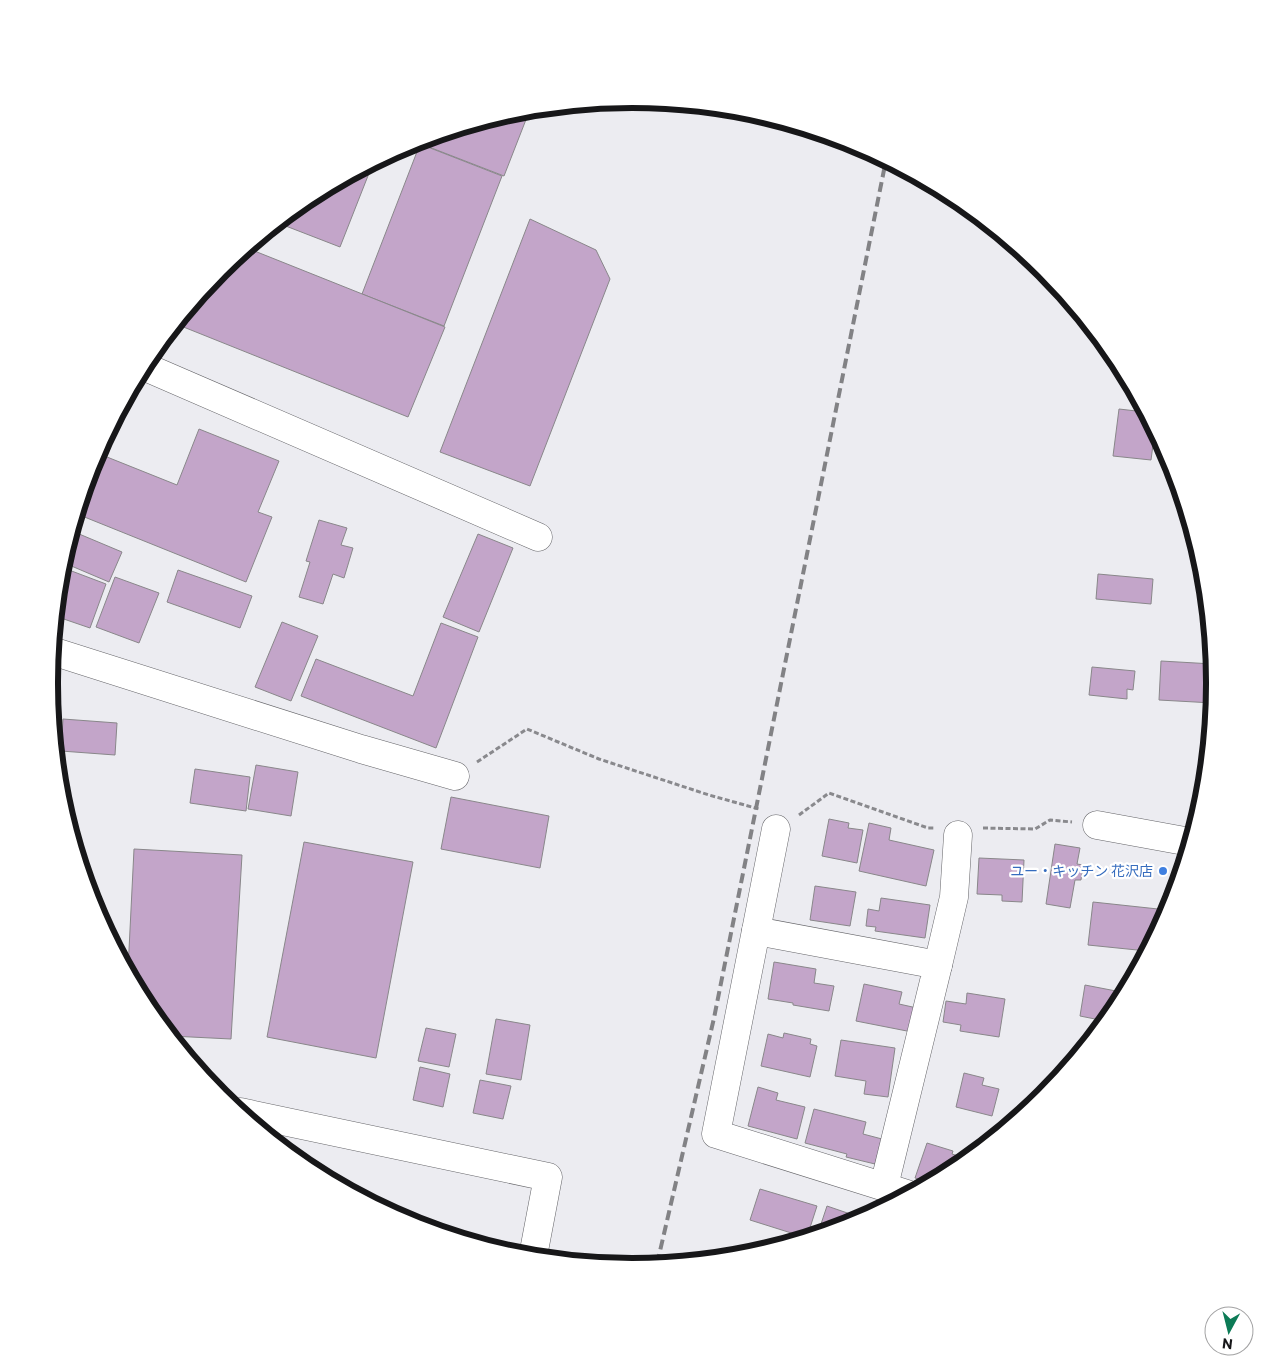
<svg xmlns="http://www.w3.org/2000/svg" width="1264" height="1366" font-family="Commissioner,'Noto Sans JP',sans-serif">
<rect width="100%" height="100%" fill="#ececf1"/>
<g fill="#c3a5c9" stroke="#89878a">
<polygon points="514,112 527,117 504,176 416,142"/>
<polygon points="420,144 502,176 444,326 362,294"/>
<polygon points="373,163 340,247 278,223 308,198"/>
<polygon points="530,219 596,250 610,279 530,486 440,452"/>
<polygon points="247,248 445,327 408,417 176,324 220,270"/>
<polygon points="1119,409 1145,412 1159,437 1154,437 1151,460 1113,456"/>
<polygon points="199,429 279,461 258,512 272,517 246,582 77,514 89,473 97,453 177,485"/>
<polygon points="319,520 347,528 341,545 353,548 344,578 333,574 323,604 299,597 310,562 306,561"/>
<polygon points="72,531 122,552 109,582 62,562"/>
<polygon points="478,534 513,548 479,632 443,617"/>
<polygon points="61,567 106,584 90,628 55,616"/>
<polygon points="178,570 252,596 240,628 167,602"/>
<polygon points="1098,574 1153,579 1151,604 1096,599"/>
<polygon points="115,577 159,593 139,643 96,627"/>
<polygon points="282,622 318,636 291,701 255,687"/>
<polygon points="441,623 478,637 436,748 301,696 316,659 413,696"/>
<polygon points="1161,661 1213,664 1215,683 1213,703 1159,700"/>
<polygon points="1092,667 1135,671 1133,690 1127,689 1127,699 1089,695"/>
<polygon points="63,719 117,723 115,755 61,751"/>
<polygon points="256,765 298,772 291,816 248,809"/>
<polygon points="195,769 250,777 246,811 190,803"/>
<polygon points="451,797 549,816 540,868 441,849"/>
<polygon points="829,819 849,823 848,828 863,830 857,863 822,856"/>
<polygon points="869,823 891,828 889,840 934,850 926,886 859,871"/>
<polygon points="304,842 413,862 376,1058 267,1037"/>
<polygon points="1055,844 1080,848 1077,864 1083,865 1081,880 1075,880 1070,908 1046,904"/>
<polygon points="134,849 242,855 231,1039 171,1036 147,1007 128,970"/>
<polygon points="979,858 1024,860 1022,902 1002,901 1002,895 977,894"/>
<polygon points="815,886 856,892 850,926 810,920"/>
<polygon points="881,898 930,905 925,938 875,931 876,927 866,926 868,909 879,911"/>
<polygon points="1093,902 1158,909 1155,937 1147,951 1088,945"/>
<polygon points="774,962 816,969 814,983 834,986 829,1011 793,1005 793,1003 768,999"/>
<polygon points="864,984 902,992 899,1004 917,1008 912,1032 856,1021"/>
<polygon points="1085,985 1116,991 1115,1000 1120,1001 1117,1007 1105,1022 1105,1021 1080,1016"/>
<polygon points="967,993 1005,999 999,1037 960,1031 961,1025 943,1022 946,1001 966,1004"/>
<polygon points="496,1019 530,1025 521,1080 486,1074"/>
<polygon points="426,1028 456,1034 449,1067 418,1061"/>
<polygon points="784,1033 811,1039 810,1044 817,1046 810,1077 761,1066 768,1034 783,1038"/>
<polygon points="841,1040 895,1048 888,1097 864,1094 866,1081 835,1076"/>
<polygon points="420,1067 450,1074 443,1107 413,1100"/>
<polygon points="964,1073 984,1078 982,1085 999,1089 992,1116 956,1107"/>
<polygon points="480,1080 511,1086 503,1119 473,1113"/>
<polygon points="758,1087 778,1093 776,1100 805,1107 797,1139 748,1126"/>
<polygon points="814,1109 866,1122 863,1134 882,1139 875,1164 846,1157 847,1154 805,1143"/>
<polygon points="927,1143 953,1151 952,1154 967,1159 956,1168 929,1182 915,1178"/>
<polygon points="760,1189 817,1206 807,1237 804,1237 750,1220"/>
<polygon points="827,1206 862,1218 855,1222 818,1233"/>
</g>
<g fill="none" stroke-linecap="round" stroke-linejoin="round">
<g stroke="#656569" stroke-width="29">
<g id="street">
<polyline points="143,366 538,537"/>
<polyline points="52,651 361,749 455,776"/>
<polyline points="1097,825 1190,842"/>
<polyline points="776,829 716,1134 907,1194"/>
<polyline points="756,931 938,965 884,1186"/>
<polyline points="938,965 954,897 958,835"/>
<polyline points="240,1112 548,1177 533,1256"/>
</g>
</g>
<g stroke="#89898d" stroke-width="3" stroke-dasharray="5 2.5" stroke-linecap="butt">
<polyline points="477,762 527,729 599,759 709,795 759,809"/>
<polyline points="799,815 829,793 928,828 935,828"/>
<polyline points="983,828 1035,829 1050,820 1072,822"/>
</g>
<use href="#street" stroke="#fff" stroke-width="28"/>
<polyline stroke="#828285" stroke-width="4" stroke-dasharray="10 5" stroke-linecap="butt" points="657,1264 714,1018 886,160"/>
</g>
<circle fill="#3f7fe0" stroke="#fff" stroke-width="2" cx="1163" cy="871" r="5"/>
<g text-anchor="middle" stroke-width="4.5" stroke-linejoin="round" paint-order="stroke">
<g font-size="14" fill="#366cbe" stroke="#fff" text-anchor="end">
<text x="1153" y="876">ユー・キッチン 花沢店</text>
</g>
</g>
<path d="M0 0H1264V1366H0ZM632 108H632A574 574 0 0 1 1206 682V684A574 574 0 0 1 632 1258H632A574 574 0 0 1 58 684V682A574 574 0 0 1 632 108Z" fill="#fff" fill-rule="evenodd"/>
<path fill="none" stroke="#171719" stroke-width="6" d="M632 108H632A574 574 0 0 1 1206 682V684A574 574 0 0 1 632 1258H632A574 574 0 0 1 58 684V682A574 574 0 0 1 632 108Z"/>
<g transform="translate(1229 1331) rotate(187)"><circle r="24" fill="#ffffff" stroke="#a2a2a3"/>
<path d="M0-4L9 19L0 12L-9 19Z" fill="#0c7b56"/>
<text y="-8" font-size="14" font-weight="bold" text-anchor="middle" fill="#171719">N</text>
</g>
</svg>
